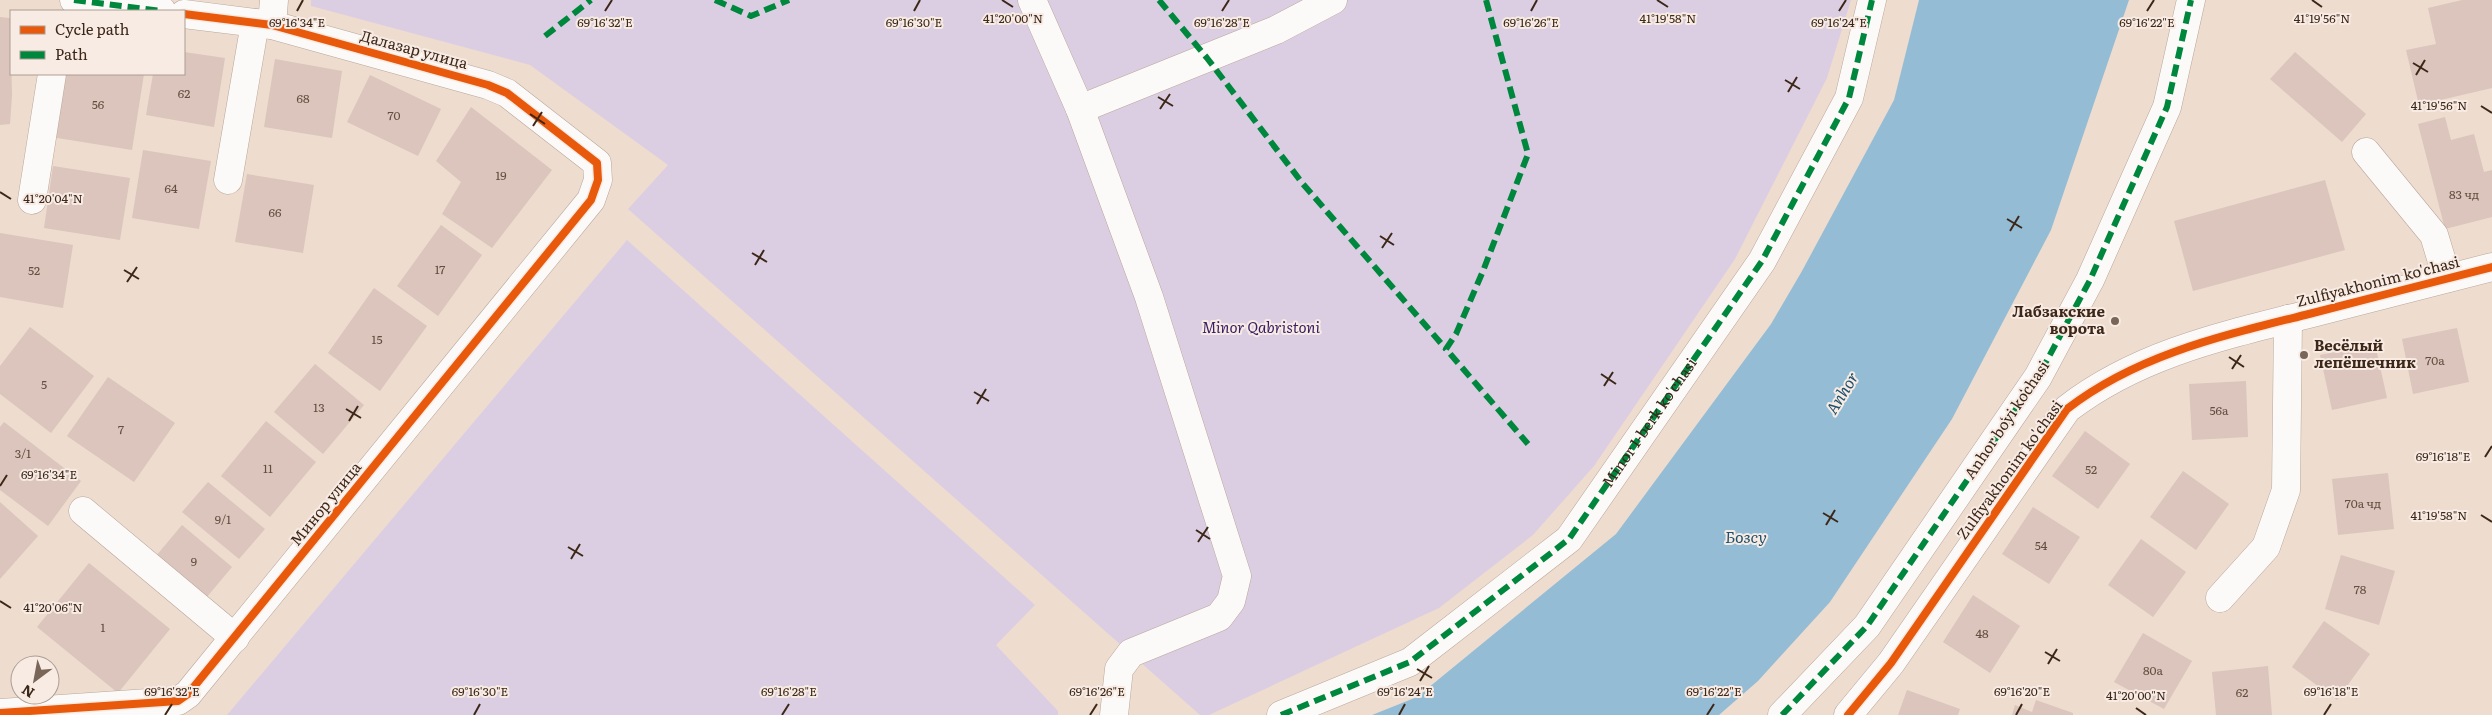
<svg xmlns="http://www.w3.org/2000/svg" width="2492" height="715" font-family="Literata,serif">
<rect width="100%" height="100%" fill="#eedccf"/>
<g fill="#dccee2">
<polygon points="311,0 1851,0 1827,78 1735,259 1594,466 1533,535 1439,608 1209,715 1200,715 628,209 668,165 530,65 311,6"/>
<polygon points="627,240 1035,605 996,645 1058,711 1058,715 227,715"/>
</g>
<polygon fill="#94bdd5" points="1919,0 2129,0 2051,230 1952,419 1830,602 1758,681 1719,715 1372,715 1417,697 1616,534 1771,324 1802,271 1894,100"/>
<g fill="#dbc5bc">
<polygon points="2462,0 2492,0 2492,88 2419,105 2406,50 2436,44 2428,8"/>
<polygon points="0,17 10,18 12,95 10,124 0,125"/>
<polygon points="184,52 225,58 214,127 146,115 153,74 184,74"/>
<polygon points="2295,52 2366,114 2342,142 2270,79"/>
<polygon points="275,59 342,71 332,138 264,127"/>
<polygon points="62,74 144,74 132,150 51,137"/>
<polygon points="370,75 441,109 418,156 347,122"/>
<polygon points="471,107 552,170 492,248 442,214 461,182 436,161"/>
<polygon points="2445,117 2451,140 2474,134 2484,172 2492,170 2492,217 2445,229 2418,124"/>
<polygon points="143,150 211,161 199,229 132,218"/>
<polygon points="53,166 130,178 120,240 44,228"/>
<polygon points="247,174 314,185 303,253 235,242"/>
<polygon points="2325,180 2345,250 2193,291 2174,221"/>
<polygon points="441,225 482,255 438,316 397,286"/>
<polygon points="0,233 73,245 63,308 0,297"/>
<polygon points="374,288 427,326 380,391 328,353"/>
<polygon points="30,327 94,376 51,433 0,394 0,366"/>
<polygon points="2457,328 2469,382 2413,394 2402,339"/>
<polygon points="2375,344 2387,398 2332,410 2320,355"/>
<polygon points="315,364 364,405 323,454 274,412"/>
<polygon points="108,377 175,423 134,482 67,436"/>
<polygon points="2246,381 2248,437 2192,440 2189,384"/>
<polygon points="266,421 316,462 270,517 221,476"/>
<polygon points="4,422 81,481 48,526 0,490 0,427"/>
<polygon points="2085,431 2130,464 2098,509 2052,476"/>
<polygon points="2183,471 2229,504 2196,550 2150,517"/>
<polygon points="2388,473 2394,529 2338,535 2332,479"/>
<polygon points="208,482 265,529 239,559 182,512"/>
<polygon points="0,502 38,536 0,579"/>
<polygon points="2033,507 2080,537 2049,584 2002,554"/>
<polygon points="182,525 232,567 206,598 156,556"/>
<polygon points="2141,539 2186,572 2153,617 2108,585"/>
<polygon points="2341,555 2395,571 2379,625 2325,609"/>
<polygon points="89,563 170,629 118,693 37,627"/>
<polygon points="1973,595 2020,626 1990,673 1943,642"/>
<polygon points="2324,621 2370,654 2337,700 2292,667"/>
<polygon points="2143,633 2192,661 2164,709 2114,682"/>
<polygon points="2268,666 2272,715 2216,715 2212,672"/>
<polygon points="1907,690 1960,709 1958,715 1898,715"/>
<polygon points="2036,700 2073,713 2073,715 2012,715 2015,705 2032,712"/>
</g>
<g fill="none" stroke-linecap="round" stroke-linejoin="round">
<g stroke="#b9a79b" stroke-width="29">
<g id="minor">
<polyline points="74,0 162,11"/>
<polyline points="1032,0 1080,109 1149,297 1237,576 1231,601 1219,617 1131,653 1119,669 1114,715"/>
<polyline points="272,25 274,0"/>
<polyline points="1080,109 1276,30 1333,0"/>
<polyline points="2366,152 2434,235 2447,278"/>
<polyline points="228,180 255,23"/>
<polyline points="32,200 52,74"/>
<polyline points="83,511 235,638"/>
<polyline points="2220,598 2266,547 2286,490 2288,319"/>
<polyline points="0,713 178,701 188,694 591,200 598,180 597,163 507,93 488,85 272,25 184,14"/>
<path id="s1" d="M1281 715 1410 662 1569 539 1762 261 1849 98 1872 0"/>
<polyline points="1782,715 1867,626 2038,377 2090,280 2167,107 2191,0"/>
<path d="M1848 715 1891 663 2067 409C2137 355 2221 336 2305 315 2367 299 2430 283 2492 267"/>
</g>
</g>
<use href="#minor" stroke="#fcfaf8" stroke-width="28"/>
<g stroke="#00873e" stroke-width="6" stroke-dasharray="12 6" stroke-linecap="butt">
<polyline points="74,0 162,11"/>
<polyline points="715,0 751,16 789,0"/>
<polyline points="1159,0 1207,58 1303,184 1446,349"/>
<polyline points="1486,0 1528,154 1483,271 1456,334 1446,349 1528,444"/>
<polyline points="545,36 591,0"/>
<polyline points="1281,715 1410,662 1569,539 1762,261 1849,98 1872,0"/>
<polyline points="1782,715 1867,626 2038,377 2090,280 2167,107 2191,0"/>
</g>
<g stroke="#f7ebe4" stroke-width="11">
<g id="cycleway">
<polyline points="0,713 178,701 188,694 591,200 598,180 597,163 507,93 488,85 272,25 184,14"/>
<path d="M1848 715 1891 663 2067 409C2137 355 2221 336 2305 315 2367 299 2430 283 2492 267"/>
</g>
</g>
<use href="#cycleway" stroke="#e8590c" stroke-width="8"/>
</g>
<path fill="none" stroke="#3c2718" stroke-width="2" d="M1002 0 1013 7M1657 0 1668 7M2312 0 2322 7M297 11 303 0M605 11 612 0M914 11 920 0M1222 11 1229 0M1531 11 1537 0M1839 11 1846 0M2147 11 2154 0M2413 63 2428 72M2416 75 2425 60M1785 80 1800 89M1788 92 1797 77M1158 97 1173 106M2481 106 2492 113M1160 109 1170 94M530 114 545 124M533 126 542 112M0 192 11 199M2007 219 2022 228M2010 231 2019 216M1380 236 1394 245M1382 248 1392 233M752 253 767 262M755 265 764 250M124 270 139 279M127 282 137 267M2229 357 2244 367M2232 369 2241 355M1601 374 1616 384M1604 386 1613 372M974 392 989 401M977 404 986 389M346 409 361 418M349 421 358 406M2485 457 2492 446M0 486 7 475M1823 513 1838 522M2481 515 2492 522M1826 525 1835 510M1196 530 1210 539M1198 542 1208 527M568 547 583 556M571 559 580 544M0 601 11 608M2045 652 2060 661M2048 664 2057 649M1417 669 1432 678M1420 681 1429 666M2136 708 2146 715M165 715 172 704M474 715 480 704M782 715 789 704M1090 715 1097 704M1399 715 1405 704M1707 715 1714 704M2016 715 2022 704M2324 715 2331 704"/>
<g fill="#7a6658" stroke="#f7ebe4" stroke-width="2">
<circle cx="2115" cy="321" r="5"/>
<circle cx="2304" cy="355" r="5"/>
</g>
<g text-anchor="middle" stroke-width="4" stroke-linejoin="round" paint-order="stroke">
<g font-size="12" fill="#644e41">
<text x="184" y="98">62</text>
<text x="303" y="103">68</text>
<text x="98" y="109">56</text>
<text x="394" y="120">70</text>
<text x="501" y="180">19</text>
<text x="171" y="193">64</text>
<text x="2464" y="199">83 чд</text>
<text x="275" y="217">66</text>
<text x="440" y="274">17</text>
<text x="34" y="275">52</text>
<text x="377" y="344">15</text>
<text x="2435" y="365">70а</text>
<text x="44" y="389">5</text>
<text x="319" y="412">13</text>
<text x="2219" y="415">56а</text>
<text x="121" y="434">7</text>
<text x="23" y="458">3/1</text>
<text x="268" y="473">11</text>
<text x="2091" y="474">52</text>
<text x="2363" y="508">70а чд</text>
<text x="223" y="524">9/1</text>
<text x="2041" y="550">54</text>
<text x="194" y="566">9</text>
<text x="2360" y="594">78</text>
<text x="103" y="632">1</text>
<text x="1982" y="638">48</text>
<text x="2153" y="675">80а</text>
<text x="2242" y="697">62</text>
</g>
<g font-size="15" fill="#3c2718" stroke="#f7ebe4">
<text transform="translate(414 50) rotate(15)" y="5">Далазар улица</text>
<text transform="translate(2378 282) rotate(-14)" y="5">Zulfiyakhonim ko'chasi</text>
<text transform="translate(2007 420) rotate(-56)" y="5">Anhor boʻyi koʻchasi</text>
<text dy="5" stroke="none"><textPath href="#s1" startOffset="482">Minor 1-berk ko'chasi</textPath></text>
<text transform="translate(2010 470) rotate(-54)" y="5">Zulfiyakhonim ko'chasi</text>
<text transform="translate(326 504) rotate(-51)" y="5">Минор улица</text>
</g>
<g font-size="15" font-weight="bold" fill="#3c2718" stroke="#f7ebe4" text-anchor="end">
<text x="2105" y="317">Лабзакские<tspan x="2105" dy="17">ворота</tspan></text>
<text x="2314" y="351" text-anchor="start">Весёлый<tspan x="2314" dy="17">лепёшечник</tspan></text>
</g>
<g font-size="15" font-style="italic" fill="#381d64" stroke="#f7ebe4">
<text x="1261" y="333">Minor Qabristoni</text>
</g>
<g font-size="16" font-style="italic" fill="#1d506c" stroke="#f7ebe4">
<text transform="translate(1842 393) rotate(-58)" y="6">Anhor</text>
<text x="1746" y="543">Бозсу</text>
</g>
</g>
<g font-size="12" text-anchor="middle" fill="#3c2718" stroke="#f7ebe4" stroke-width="4" stroke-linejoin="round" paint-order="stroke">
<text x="1013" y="23">41°20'00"N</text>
<text x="1668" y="23">41°19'58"N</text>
<text x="2322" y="23">41°19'56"N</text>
<text x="297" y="27">69°16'34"E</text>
<text x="605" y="27">69°16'32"E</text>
<text x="914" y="27">69°16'30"E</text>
<text x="1222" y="27">69°16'28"E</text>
<text x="1531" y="27">69°16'26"E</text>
<text x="1839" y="27">69°16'24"E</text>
<text x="2147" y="27">69°16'22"E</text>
<text x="2439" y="110">41°19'56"N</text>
<text x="53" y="203">41°20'04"N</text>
<text x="2443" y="461">69°16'18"E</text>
<text x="49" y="479">69°16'34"E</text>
<text x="2439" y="520">41°19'58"N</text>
<text x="53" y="612">41°20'06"N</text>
<text x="172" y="696">69°16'32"E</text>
<text x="480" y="696">69°16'30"E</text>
<text x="789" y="696">69°16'28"E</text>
<text x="1097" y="696">69°16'26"E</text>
<text x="1405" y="696">69°16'24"E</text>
<text x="1714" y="696">69°16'22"E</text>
<text x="2022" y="696">69°16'20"E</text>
<text x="2331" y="696">69°16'18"E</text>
<text x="2136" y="700">41°20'00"N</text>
</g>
<rect x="10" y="10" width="175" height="65" fill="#f7ebe4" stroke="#ac9d92"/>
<rect x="20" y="26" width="25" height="8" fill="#e8590c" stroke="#ac9d92"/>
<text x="55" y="35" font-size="15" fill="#3c2718">Cycle path</text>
<rect x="20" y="51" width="25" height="8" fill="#00873e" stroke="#ac9d92"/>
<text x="55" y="60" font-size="15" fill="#3c2718">Path</text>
<g transform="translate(35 680) rotate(212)"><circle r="24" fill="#f7ebe4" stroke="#ac9d92"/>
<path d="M0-4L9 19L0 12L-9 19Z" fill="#7a6658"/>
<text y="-8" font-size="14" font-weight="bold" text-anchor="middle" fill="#3c2718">N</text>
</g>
</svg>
